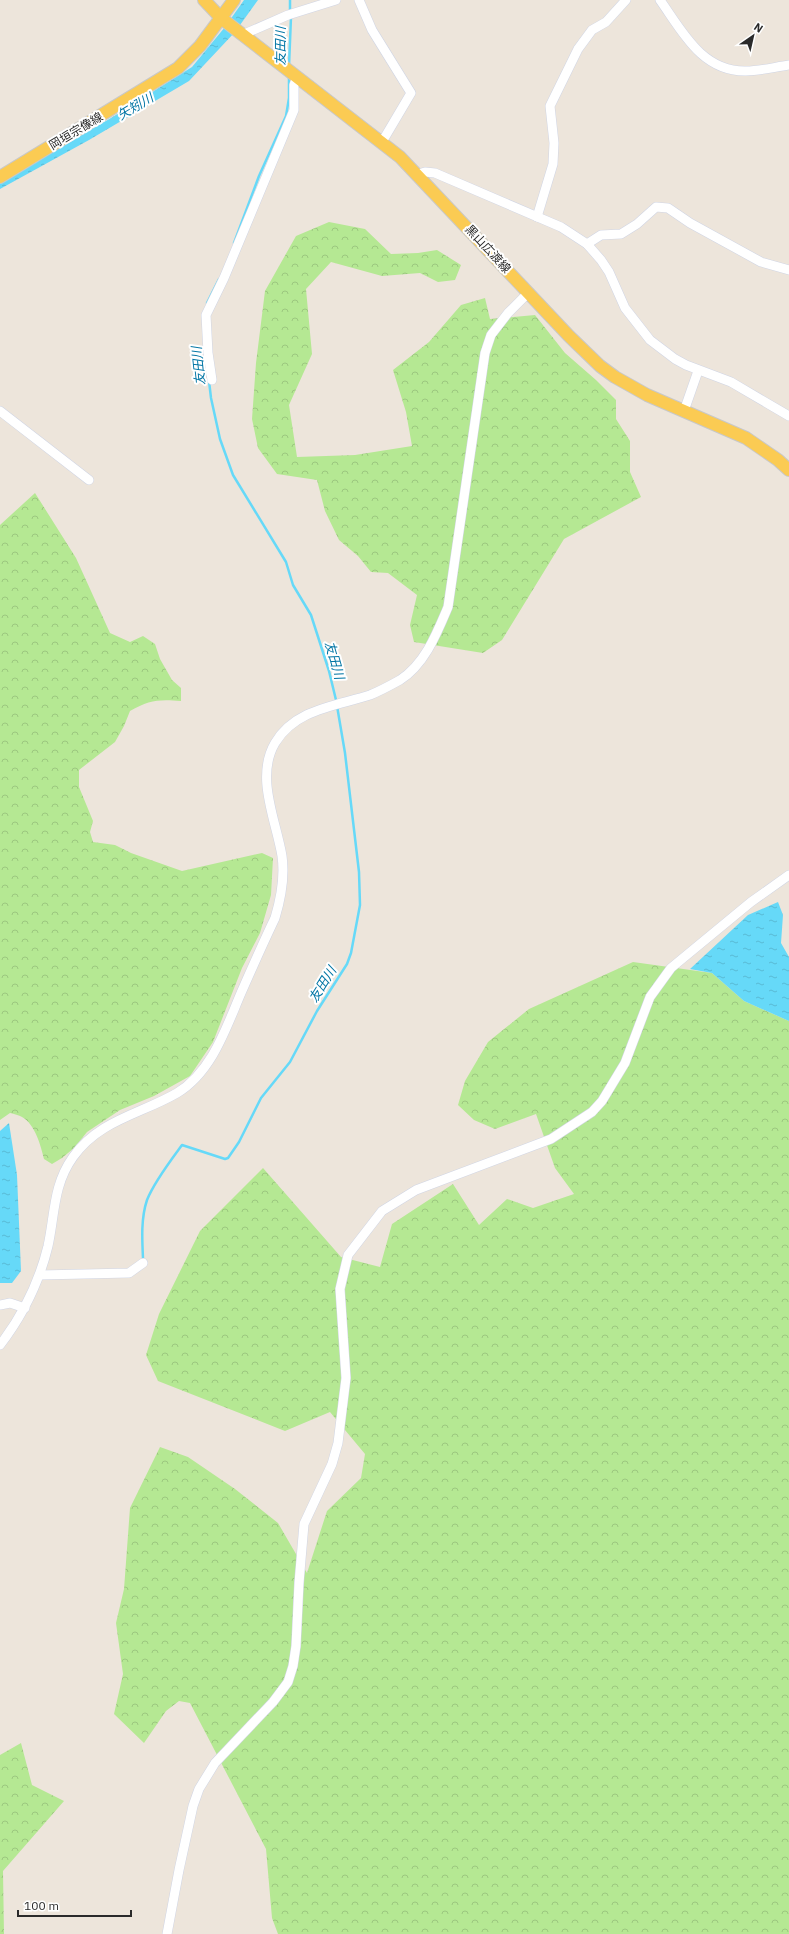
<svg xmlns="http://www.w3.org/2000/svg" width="789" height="1934" font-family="'IBM Plex Sans','Noto Sans JP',sans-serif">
<defs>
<pattern id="forest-crowns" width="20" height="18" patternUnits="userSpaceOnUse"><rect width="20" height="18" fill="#b5e893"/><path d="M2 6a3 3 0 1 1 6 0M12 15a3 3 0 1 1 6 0" fill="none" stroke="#9cc77f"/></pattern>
<pattern id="water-ripples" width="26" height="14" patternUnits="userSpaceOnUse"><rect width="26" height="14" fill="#66d9f8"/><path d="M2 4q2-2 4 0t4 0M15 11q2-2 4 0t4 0" fill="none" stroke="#59bad5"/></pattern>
</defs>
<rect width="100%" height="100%" fill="#ede5db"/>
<g fill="url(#forest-crowns)">
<polygon points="329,222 365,229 391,254 418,253 437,250 461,265 455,280 438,282 420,273 382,276 331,262 306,289 312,354 289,405 297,457 355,455 412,446 406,412 393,370 429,342 461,305 485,298 490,319 535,315 565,353 596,380 616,400 616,419 630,441 630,472 641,497 564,539 502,640 483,653 414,642 410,625 417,595 388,573 371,572 358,556 339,540 325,511 317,480 277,474 258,448 252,419 256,363 265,291 296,236"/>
<path d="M35 493 76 558 110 633 130 642 143 636 155 644 160 659 172 680 181 688V701C159 699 149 700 130 711L124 726 115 742 79 770V787L93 821 90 832 93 842 115 845 131 853 182 871 262 853 273 858 271 895 260 933 242 968 213 1042 190 1076 154 1096 120 1110 87 1132 74 1148 62 1158 52 1164 44 1159C41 1146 35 1124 22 1117 19 1115 14 1114 10 1113L0 1120V525Z"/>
<polygon points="633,962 712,973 744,1001 789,1021 789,1934 278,1934 272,1918 266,1849 190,1703 179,1701 166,1711 144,1743 114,1714 123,1674 116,1623 124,1589 130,1508 160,1447 188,1457 235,1489 278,1523 307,1573 327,1511 361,1478 365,1454 330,1412 285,1431 158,1381 146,1355 159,1314 200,1231 263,1168 341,1257 380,1267 392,1224 453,1184 479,1225 507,1199 533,1208 574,1194 555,1168 536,1114 495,1129 474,1120 458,1105 465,1081 488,1042 529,1009"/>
<polygon points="21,1743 32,1785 64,1801 3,1871 4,1934 0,1934 0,1755"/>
</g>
<g fill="url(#water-ripples)">
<polygon points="244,0 258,0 235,32 189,81 89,140 0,189 0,183 111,118 192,67 225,27"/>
<polygon points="778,902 783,915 781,943 789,957 789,1021 744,1001 712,973 690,969 748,915"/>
<polygon points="9,1123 17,1175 21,1271 12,1283 0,1283 0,1131"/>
</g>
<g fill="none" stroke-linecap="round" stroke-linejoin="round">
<g stroke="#66d9f8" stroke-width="2.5">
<polyline points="290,0 290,12"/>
<polyline points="289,66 291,17"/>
<polyline points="234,243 259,176 286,116 289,98 289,77"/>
<polyline points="207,303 219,279"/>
<path d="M143 1258C142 1238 141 1218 147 1200 154 1182 171 1160 182 1145L225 1159 228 1158 239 1142 261 1098 290 1062 317 1011 347 964 351 953 360 905 359 872 345 753 336 700 329 671 311 615 293 585 286 562 233 475 220 439 211 398 209 381"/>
</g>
<g stroke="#d0d5e4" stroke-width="10">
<g id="minor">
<polyline points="359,0 372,30 411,93 382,142"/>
<path d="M660 0C682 31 702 72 746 71 760 71 775 67 789 65"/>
<polyline points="242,35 288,15 336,0"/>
<polyline points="418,174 425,172 435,173 561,227 587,244 601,260 609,272 625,308 650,340 675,359 686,365 731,382 789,416"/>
<polyline points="537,217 553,164 554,143 550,106 578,49 592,30 606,22 626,0"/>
<polyline points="587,244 601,235 621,234 637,224 656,207 668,208 690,223 761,262 789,270"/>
<polyline points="212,380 208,353 206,315 224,278 294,110 294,85 297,76"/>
<polyline points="0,411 89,480"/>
<polyline points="684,411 698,371"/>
<polyline points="40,1275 129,1273 143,1263"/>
<polyline points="0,1305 10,1303 25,1308"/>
<path d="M0 1345C23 1315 39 1283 48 1246 55 1214 53 1185 73 1157 99 1120 141 1114 177 1093 212 1072 226 1028 241 993 252 968 263 943 275 918 281 898 285 877 282 856 276 820 255 777 275 743 295 709 336 706 370 695 380 691 391 685 400 680 425 664 437 633 448 607L485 353 491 335 508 313 528 293"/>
<polyline points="167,1934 179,1870 193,1806 199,1789 215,1763 273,1702 288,1682 293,1666 296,1646 299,1583 304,1524 332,1464 338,1443 346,1378 340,1289 348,1255 382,1211 416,1190 551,1139 592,1112 602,1101 625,1063 650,997 671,968 751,902 789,875"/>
</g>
</g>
<g stroke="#c8c8c8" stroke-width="14">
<g id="major">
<polyline points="204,0 221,18 400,157 569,336 600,366 615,377 647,395 746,438 778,460 789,470"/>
<polyline points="0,177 178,68 200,46 234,0"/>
</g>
</g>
<use href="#minor" stroke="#fff" stroke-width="9"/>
<use href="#major" stroke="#fbcb53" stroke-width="12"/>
</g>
<g text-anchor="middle" stroke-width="4" stroke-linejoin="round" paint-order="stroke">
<g font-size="12" fill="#2a2a2a" stroke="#fff">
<text transform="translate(76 131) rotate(-31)" y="4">岡垣宗像線</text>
<text transform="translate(488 249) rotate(47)" y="4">黒山広渡線</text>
</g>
<g font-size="13" font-style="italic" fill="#0376a5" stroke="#fff">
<text transform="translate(280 46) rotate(-90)" y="5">友田川</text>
<text transform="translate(135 106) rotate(-31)" y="5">矢矧川</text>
<text transform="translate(198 366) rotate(-96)" y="5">友田川</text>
<text transform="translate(335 660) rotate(74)" y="5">友田川</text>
<text transform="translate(322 984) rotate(-58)" y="5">友田川</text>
</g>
</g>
<g transform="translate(753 36) rotate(34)" stroke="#ffffff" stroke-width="3" paint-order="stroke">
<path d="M0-3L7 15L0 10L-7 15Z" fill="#2a2a2a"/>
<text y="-6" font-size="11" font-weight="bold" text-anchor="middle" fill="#2a2a2a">N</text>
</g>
<path d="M18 1910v6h113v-6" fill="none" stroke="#2a2a2a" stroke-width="2"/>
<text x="24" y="1910" font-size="12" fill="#2a2a2a" stroke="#ffffff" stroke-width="3" paint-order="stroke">100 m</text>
</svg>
